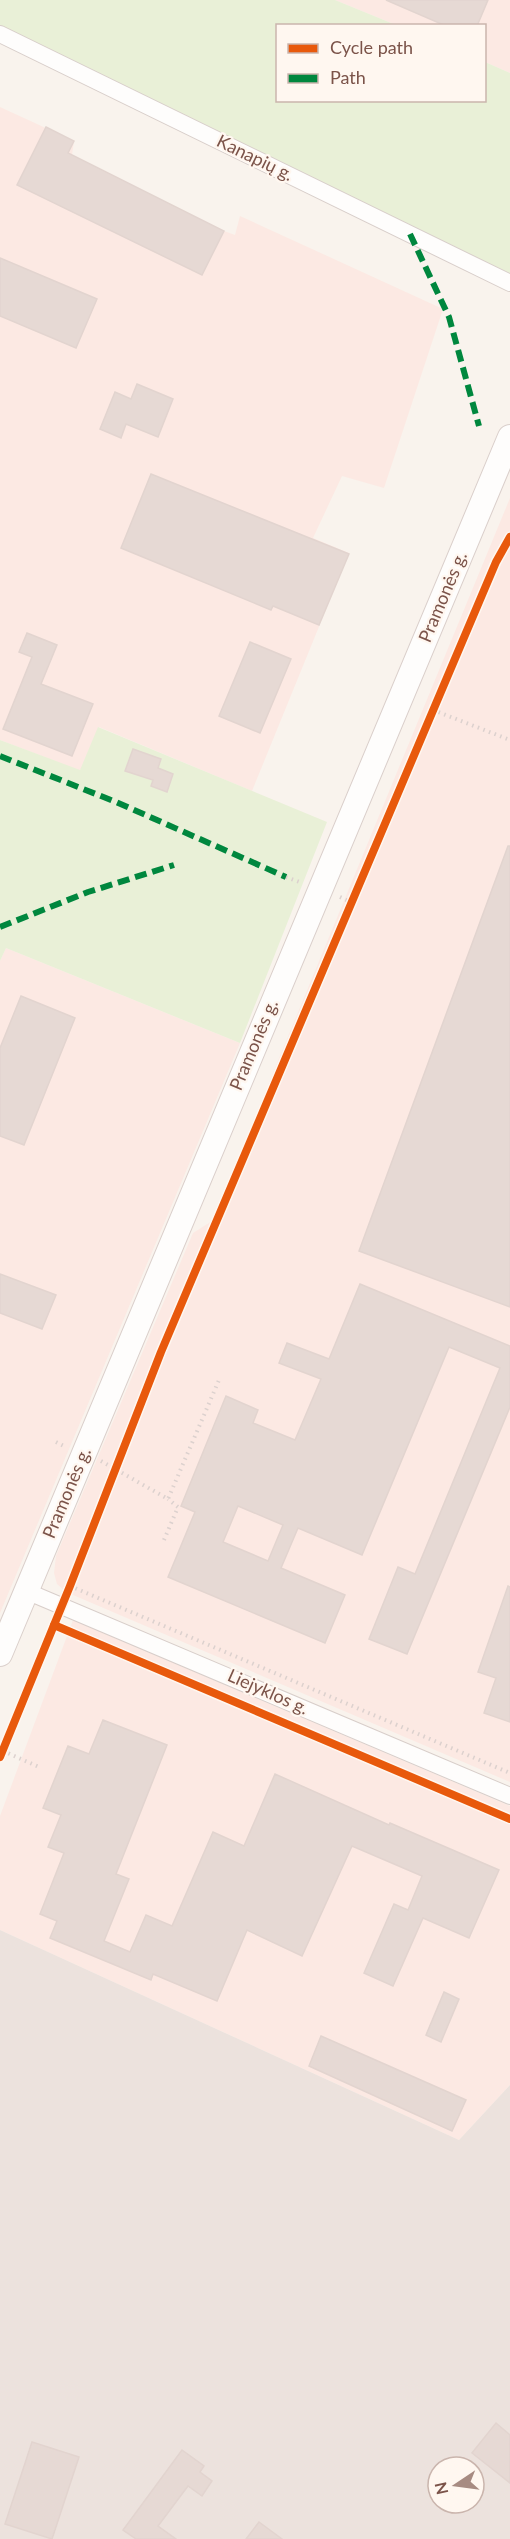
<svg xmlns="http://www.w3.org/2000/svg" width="510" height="2539" font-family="Lato,sans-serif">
<rect width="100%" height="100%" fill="#f9f3ed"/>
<g fill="#fce9e3">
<polygon points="335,0 510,0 510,73 485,62 484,26 396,25"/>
<polygon points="0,107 74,141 72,155 224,231 235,235 240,216 443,309 384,488 342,476 313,538 349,553 252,791 99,727 80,771 0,740"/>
<polygon points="510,498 510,1782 66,1592 57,1584 54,1573 56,1556 193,1233 212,1221"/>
<polygon points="6,948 240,1043 0,1613 0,961"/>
<polygon points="73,1620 510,1806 510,2085 459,2140 0,1930 0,1816"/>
</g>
<path fill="#ece2dd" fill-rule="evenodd" d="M0 1930 459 2140 510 2085V2539H0ZM438 2467H474V2503H438Z"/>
<g fill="#e9f0d7">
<polygon points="0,0 335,0 396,25 278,26 278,100 484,100 485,62 510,73 510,283 0,34"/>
<polygon points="98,727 327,822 240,1043 6,948 0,961 0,740 80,770"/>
</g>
<g fill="#e6d9d4" stroke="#e2d4cf" stroke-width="1.5" fill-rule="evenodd">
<polygon points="386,0 488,0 477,26 446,26"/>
<polygon points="46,127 74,141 68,153 224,231 202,275 17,185"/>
<polygon points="0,258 97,299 76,348 0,316"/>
<polygon points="137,384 173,399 158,437 126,424 121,438 100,429 115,392 131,399"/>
<polygon points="151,474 349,554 319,625 273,606 271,610 121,548"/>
<polygon points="27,633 57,645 41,684 93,704 72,756 3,729 32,657 19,652"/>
<polygon points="250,642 291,659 260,733 219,716"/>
<polygon points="133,749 161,759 158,768 173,774 167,792 151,786 153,780 125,771"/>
<polygon points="508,846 510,846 510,1307 359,1251"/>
<polygon points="21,996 75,1018 24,1145 0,1136 0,1048"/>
<polygon points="0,1274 56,1295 42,1329 0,1313"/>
<path d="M360 1284 510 1346V1407L407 1654 369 1639 398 1567 415 1574 500 1368 449 1347 362 1555 298 1528 281 1568 345 1595 325 1643 168 1577 195 1512 181 1506 226 1396 258 1410 253 1423 295 1440 321 1379 279 1363 287 1343 329 1359ZM238 1506 283 1525 268 1561 223 1542Z"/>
<polygon points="508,1586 510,1587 510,1722 484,1713 496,1678 478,1672"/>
<polygon points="103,1720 167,1745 116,1874 129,1879 104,1941 130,1952 146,1915 172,1926 213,1832 244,1846 275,1774 389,1825 390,1823 499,1870 469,1938 423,1918 393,1986 364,1973 394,1904 408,1910 422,1876 352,1846 302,1956 247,1930 217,2001 153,1974 151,1980 50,1938 57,1921 40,1914 64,1853 48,1847 61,1815 43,1808 68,1746 89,1754"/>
<polygon points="444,1992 459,1999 441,2042 426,2035"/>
<polygon points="321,2036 466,2100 452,2131 309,2066"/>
<polygon points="496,2423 510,2435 510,2483 472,2453"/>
<polygon points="32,2442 79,2457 52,2539 5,2524"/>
<polygon points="182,2450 204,2466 200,2472 212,2481 202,2496 188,2486 158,2526 176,2539 136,2539 123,2530"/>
<polygon points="259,2522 282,2539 246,2539"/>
</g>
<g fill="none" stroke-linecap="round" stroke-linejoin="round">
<g stroke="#d8ceca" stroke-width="18">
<g id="street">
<polyline points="0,34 510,283"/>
<polyline points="26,1591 510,1796"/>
</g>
</g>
<g stroke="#dacfcb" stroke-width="26">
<polyline id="secondary" points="0,1654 510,437"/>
</g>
<g stroke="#dcd1ce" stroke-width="4" stroke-dasharray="1.5 4.5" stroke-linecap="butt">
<polyline points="433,710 510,740"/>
<polyline points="286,877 302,883"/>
<polyline points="340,897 351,902"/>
<polyline points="56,1442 66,1447"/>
<polyline points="101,1461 168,1499 219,1380"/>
<polyline points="164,1540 178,1507 168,1499"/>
<polyline points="70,1586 510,1773"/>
<polyline points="3,1751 39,1767"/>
</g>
<use href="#street" stroke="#fefdfc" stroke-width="16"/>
<use href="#secondary" stroke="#fefdfc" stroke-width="24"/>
<g stroke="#00873e" stroke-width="6" stroke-dasharray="12 6" stroke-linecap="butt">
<polyline points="410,234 449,317 479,426"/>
<polyline points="0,756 116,802 286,877"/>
<polyline points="0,927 88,892 174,865"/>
</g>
<g stroke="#fff7f0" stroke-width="11">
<g id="cycleway">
<polyline points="54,1625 510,1819"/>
<polyline points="0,1757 70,1586 161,1352 496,562 510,537"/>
</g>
</g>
<use href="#cycleway" stroke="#e8590c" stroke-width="8"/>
</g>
<g text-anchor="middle" stroke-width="4.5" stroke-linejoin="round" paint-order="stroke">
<g font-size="18" fill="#7b5349" stroke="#fff7f0">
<text transform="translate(255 158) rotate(26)" y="6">Kanapių g.</text>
<text transform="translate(443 597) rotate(-67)" y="6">Pramonės g.</text>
<text transform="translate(254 1045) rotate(-67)" y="6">Pramonės g.</text>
<text transform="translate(67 1493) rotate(-67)" y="6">Pramonės g.</text>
<text transform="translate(268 1692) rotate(24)" y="6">Liejyklos g.</text>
</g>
</g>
<rect x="276" y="24" width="210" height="78" fill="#fff7f0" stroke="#cab5ad" stroke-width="1.5"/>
<rect x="288" y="44" width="30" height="9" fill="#e8590c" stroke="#cab5ad" stroke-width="1.5"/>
<text x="330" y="54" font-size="18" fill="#7b5349">Cycle path</text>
<rect x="288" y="74" width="30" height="9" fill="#00873e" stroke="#cab5ad" stroke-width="1.5"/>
<text x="330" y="84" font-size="18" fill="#7b5349">Path</text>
<g transform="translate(456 2485) rotate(257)"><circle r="28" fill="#fff7f0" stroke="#cab5ad" stroke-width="1.5"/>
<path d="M0-4.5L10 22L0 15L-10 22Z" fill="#a78b82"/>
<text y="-9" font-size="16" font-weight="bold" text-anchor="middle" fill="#7b5349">N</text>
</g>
</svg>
